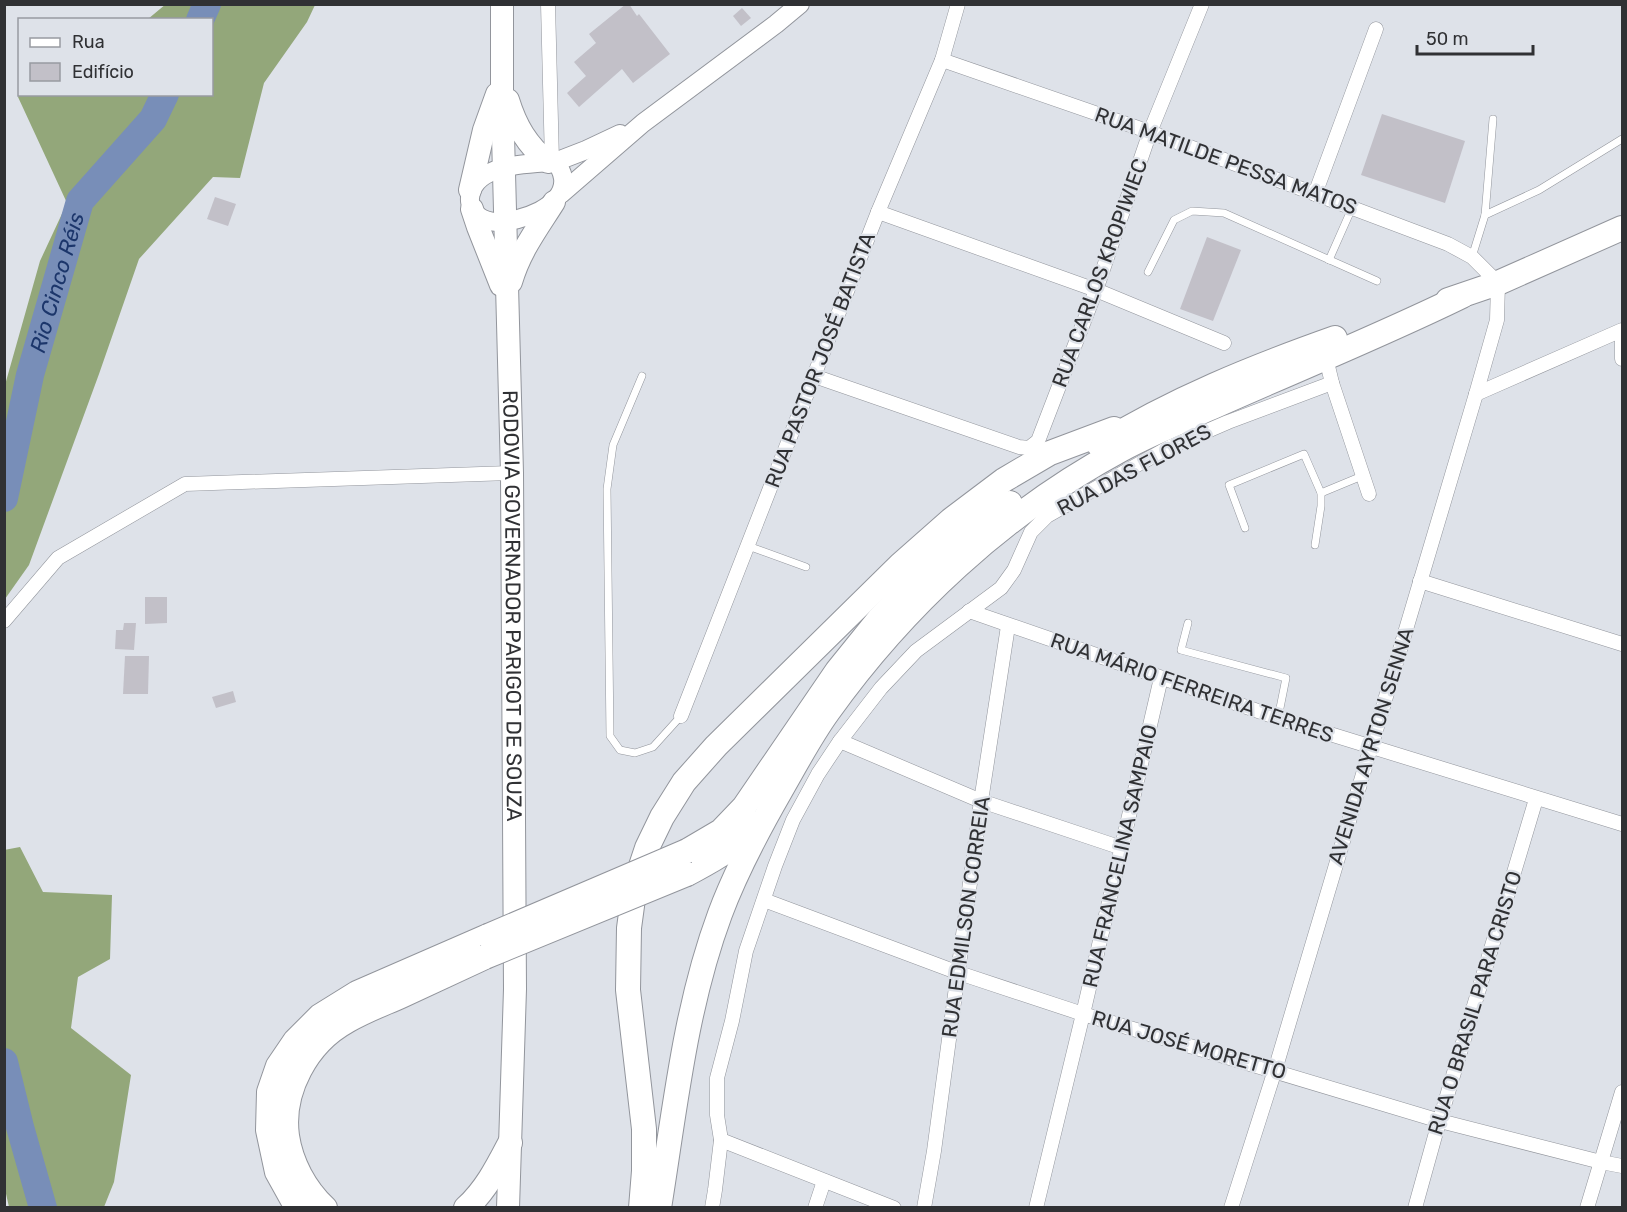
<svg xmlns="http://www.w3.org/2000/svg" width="1627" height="1212" font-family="Rubik,sans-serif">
<rect width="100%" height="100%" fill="#dee2e9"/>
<g fill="#93a77a">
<polygon points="166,4 315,5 307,22 264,83 240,178 213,177 139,259 99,374 29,565 5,599 5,385 40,261 67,203 18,97 20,94 212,94 212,20 148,19"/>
<polygon points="20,847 43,892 112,895 110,959 78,977 71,1028 131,1075 114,1182 104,1207 9,1207 4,1185 4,850"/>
</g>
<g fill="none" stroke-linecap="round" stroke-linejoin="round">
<g stroke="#788eb8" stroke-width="28">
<polyline points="200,20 207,4"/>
<path id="s1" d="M4 498 30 375 80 201 153 119 165 94"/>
<polyline points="4,1062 20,1127 43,1208"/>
</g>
</g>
<g fill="#c2c0c8">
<polygon points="626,4 629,4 637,16 639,14 670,54 633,83 622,69 579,107 567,93 586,76 574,62 596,43 589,34"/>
<polygon points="742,8 751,18 741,26 733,16"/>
<polygon points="1382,114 1465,141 1445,203 1361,175"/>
<polygon points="215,197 236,204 228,226 207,219"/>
<polygon points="1207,237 1241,250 1213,321 1180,309"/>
<polygon points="145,597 167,597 167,623 145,624"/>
<polygon points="124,623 136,623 134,650 115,649 116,630 123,630"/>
<polygon points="125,656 149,656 148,694 123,694"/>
<polygon points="233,691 236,702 216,708 212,697"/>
</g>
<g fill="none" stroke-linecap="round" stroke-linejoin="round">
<g stroke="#92959c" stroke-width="8">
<g id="service">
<polyline points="1485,215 1539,190 1622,139"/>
<polyline points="1472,257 1485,215 1493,119"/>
<polyline points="1329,260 1352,208"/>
<polyline points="1148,272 1174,220 1192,211 1224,213 1377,281"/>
<polyline points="642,376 613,445 607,489 610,736 620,750 635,753 653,747 681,716"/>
<polyline points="1321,493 1362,476"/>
<polyline points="1245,528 1229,485 1304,454 1321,493 1321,506 1315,545"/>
<polyline points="748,546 806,567"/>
<polyline points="1188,623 1181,650 1286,678 1278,718"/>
</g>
</g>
<g stroke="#92959c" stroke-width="15">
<g id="minor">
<polyline points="548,4 552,162"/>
<polyline points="942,60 1150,132 1448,244 1472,257 1498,283 1497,320 1476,394 1275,1070 1231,1208"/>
<polyline points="1315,194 1376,29"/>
<polyline points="878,212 1096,290 1224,343"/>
<polyline points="1622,331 1622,359"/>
<polyline points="1326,358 1332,383 1369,494"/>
<polyline points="814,376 1019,447 1029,448 1038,441 1096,290 1150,132 1202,4"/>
<polyline points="1476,394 1622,330"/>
<polyline points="1420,581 1622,644"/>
<polyline points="969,611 1278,718 1622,824"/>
<polyline points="4,621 58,558 185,484 512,473"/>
<polyline points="681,716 878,212 942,60 958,4"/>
<polyline points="840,741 981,801 1122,848"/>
<polyline points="764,900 959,973 1083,1014 1440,1121 1601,1162 1622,1166"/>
<polyline points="721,1140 894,1208"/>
<polyline points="712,1208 715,1190 721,1140 717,1115 717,1078 732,1021 746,951 775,866 793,820 818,774 840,741 881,688 916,651 1001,588 1014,570 1031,532 1047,516 1126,471 1170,447 1228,422 1332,383"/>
<polyline points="815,1208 824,1181"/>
<polyline points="924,1208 934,1151 981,801 1008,626"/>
<polyline points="1036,1208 1083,1014 1161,678"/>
<polyline points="1415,1208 1435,1136 1536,799"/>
<polyline points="1587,1208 1622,1092"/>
</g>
</g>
<g stroke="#92959c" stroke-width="20">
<g id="tertiary">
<path d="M548 162H555C560 167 562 172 563 178 567 207 519 222 497 222 464 221 461 186 489 173 507 164 529 164 548 162Z"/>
<polyline points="555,162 586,150 620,134"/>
<polyline points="561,194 643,123 776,24 800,4"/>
</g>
</g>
<g stroke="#92959c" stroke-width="24">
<g id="primary">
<path id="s2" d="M502 4V98L512 473 515 989 508 1208"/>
<path d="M508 100C516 126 527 145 548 162"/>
<polyline points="470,190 484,130 497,94"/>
<polyline points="472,209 478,227 501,285"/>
<path d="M511 282C520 251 537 229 554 202"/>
</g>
</g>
<g stroke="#92959c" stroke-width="26">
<g id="trunk">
<polyline points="1448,300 1498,283 1622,228"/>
<path d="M1099 445C1174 399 1253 367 1335 338"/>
<polyline points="687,851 721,831 744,807 837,671 879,619 916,580 980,524 1010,503"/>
<path d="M687 874C713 860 737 849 752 823"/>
<polyline points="299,1208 292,1199 277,1172 268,1130 269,1092 278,1066 295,1041 320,1016 357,993 488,936"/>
<path d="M325 1208C305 1189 291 1163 287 1136 281 1091 307 1043 347 1021 364 1011 383 1004 401 996 429 983 457 970 485 957"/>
<path d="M466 1208C486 1190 498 1166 510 1143"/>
<polyline points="641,1208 644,1171 644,1129 628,990 629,928 635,884 647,848 662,817 684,782 716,746 900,565 951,520 1004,480 1050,453 1114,429"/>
<path d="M659 1208C675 1109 685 1008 720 914 736 871 758 830 781 790 796 764 810 737 828 712 903 607 1003 514 1117 452 1145 436 1176 424 1206 410 1291 372 1378 337 1462 296"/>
</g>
</g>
<use href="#service" stroke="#fff" stroke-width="7"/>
<use href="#minor" stroke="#fff" stroke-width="14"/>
<use href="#tertiary" stroke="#fff" stroke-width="18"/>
<use href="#primary" stroke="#fff" stroke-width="22"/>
<use href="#trunk" stroke="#fff" stroke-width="24"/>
<g stroke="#92959c" stroke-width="26" stroke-linecap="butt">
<g id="trunk-bridge">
<polyline points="488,936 687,851"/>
<polyline points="485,957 687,874"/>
</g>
</g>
<use href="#trunk-bridge" stroke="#fff" stroke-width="24"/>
</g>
<g text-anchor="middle" stroke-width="4.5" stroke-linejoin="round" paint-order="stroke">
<g font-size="21" fill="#303134" stroke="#dee2e9">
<text transform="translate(1226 161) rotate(20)" y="7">RUA MATILDE PESSA MATOS</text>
<text transform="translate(1100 273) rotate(-70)" y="7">RUA CARLOS KROPIWIEC</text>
<text transform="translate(820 360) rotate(-69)" y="7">RUA PASTOR JOSÉ BATISTA</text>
<text transform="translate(1134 470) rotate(-28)" y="7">RUA DAS FLORES</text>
<text dy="7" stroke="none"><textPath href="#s2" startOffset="602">RODOVIA GOVERNADOR PARIGOT DE SOUZA</textPath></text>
<text transform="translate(1192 688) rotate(19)" y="7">RUA MÁRIO FERREIRA TERRES</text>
<text transform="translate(1371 746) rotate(-73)" y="7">AVENIDA AYRTON SENNA</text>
<text transform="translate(1120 856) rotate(-77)" y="7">RUA FRANCELINA SAMPAIO</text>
<text transform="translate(966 917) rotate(-82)" y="7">RUA EDMILSON CORREIA</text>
<text transform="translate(1475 1003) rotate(-73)" y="7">RUA O BRASIL PARA CRISTO</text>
<text transform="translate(1189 1045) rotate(16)" y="7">RUA JOSÉ MORETTO</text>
</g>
<g font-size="22" font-style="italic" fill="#1c366b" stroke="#dee2e9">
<text dy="8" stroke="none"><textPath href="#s1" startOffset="222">Rio Cinco Réis</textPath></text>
</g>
</g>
<rect width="1627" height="1212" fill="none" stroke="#303134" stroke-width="12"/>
<rect x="18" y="18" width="195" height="78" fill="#dee2e9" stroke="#989ba1" stroke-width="1.5"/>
<rect x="30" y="38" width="30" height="9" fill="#ffffff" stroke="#989ba1" stroke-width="1.5"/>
<text x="72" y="48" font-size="18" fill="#303134">Rua</text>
<rect x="30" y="63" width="30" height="18" fill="#c2c0c8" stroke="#989ba1" stroke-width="1.5"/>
<text x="72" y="78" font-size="18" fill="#303134">Edifício</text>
<path d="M1417 45v9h116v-9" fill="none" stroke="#303134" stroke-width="3"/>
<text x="1426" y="45" font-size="18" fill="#303134" stroke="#dee2e9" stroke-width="4.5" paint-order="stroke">50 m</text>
</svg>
